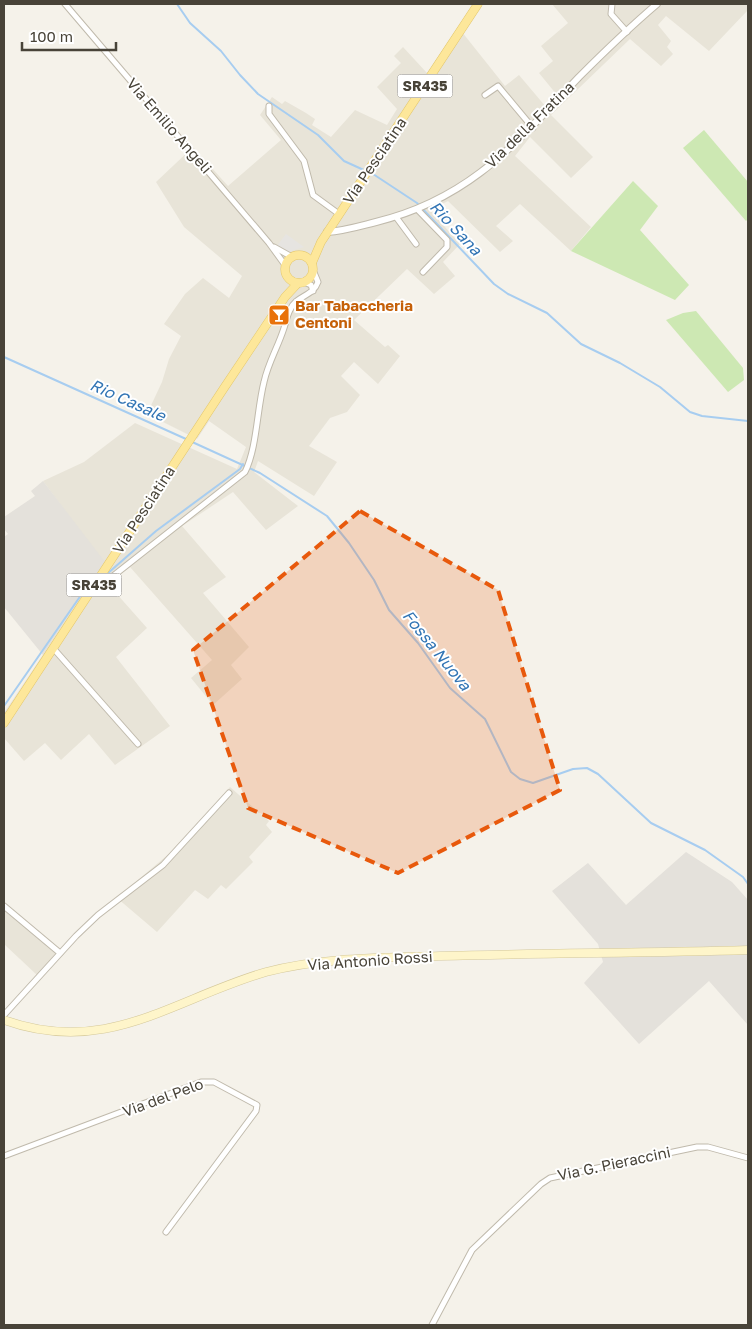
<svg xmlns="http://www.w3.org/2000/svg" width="752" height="1329" font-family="'Golos Text',sans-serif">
<rect width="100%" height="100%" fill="#f5f2ea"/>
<g fill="#e8e4d8">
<polygon points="552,4 748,4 748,10 709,51 666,16 658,25 671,41 667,47 673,54 661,66 630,39 551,115 593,157 571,178 530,137 515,156 591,227 571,251 520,204 496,226 513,241 500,252 448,201 430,210 460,244 443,262 455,276 434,294 407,269 354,320 385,347 388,345 400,356 378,384 354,362 341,376 360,395 347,412 330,418 309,446 337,462 314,496 258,461 254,472 298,506 266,530 233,492 182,526 226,577 203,593 249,647 231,665 242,679 213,705 191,678 212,660 130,567 108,584 147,628 116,657 170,726 115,765 89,734 61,760 45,743 24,761 4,738 4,713 104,563 43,481 84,462 135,423 237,469 246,447 209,421 197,439 147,414 162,382 169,359 181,336 164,324 185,294 203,278 229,298 242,276 184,227 156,182 193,147 228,186 281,140 260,115 272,97 282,104 285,101 306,113 315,119 312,125 331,137 355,110 387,125 397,109 377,87 401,63 394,56 403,47 427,73 458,27 505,86 519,75 546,107 557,95 539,73 553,61 541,46 568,23"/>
<polygon points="230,787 269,821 266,825 272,832 249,857 253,862 226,889 221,885 208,899 195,890 157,932 117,898 178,846"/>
<polygon points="4,909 56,954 37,975 4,944"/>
</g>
<g fill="#e4e1db">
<polygon points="43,481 105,562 43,655 4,607 4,537 8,534 4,529 4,517 35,496 31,491"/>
<polygon points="686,852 732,882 748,900 748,1025 709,981 639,1044 584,983 603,962 598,944 552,891 588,863 626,905"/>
</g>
<g fill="#cde8b3">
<polygon points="704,130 748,182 748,219 746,221 683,148"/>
<polygon points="633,181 658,206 640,230 689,285 675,300 571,251"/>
<polygon points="696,311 743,368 744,380 728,392 666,320 683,313"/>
</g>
<polygon fill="#e6e4e1" points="286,234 304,247 288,252 277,246"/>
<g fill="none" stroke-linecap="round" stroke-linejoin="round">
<g stroke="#a7cdf0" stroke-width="2">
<polyline points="177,4 190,23 221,51 240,75 258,94 318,135 344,161 366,171"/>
<polyline points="370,172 417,203 494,284 508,294 547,313 581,344 620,363 660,387 690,412 702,416 748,421"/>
<polyline points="4,357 186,439"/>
<polyline points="190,441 260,473 327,516 349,543 374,580 389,610 418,643 450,688 485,719 511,772 520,779 533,783 573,769 587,768 598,774 651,823 705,850 743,877 748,884"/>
<polyline points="107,574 156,531 240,469 243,464"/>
<polyline points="4,706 95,575"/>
</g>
<g stroke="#c0baac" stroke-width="7">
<g id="minor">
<polyline points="65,4 269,243 285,265"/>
<polyline points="612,4 611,14 627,32"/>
<polyline points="485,95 498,86 533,128"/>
<polyline points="269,106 269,114 304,161 313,195 339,214"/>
<polyline points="417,209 447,240 447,247 423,272"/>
<polyline points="396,217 416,244"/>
<polyline points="274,247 292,257"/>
<polyline points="304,282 311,285 313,291"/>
<path d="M97 581 108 580 245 472C257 448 257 409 264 382 268 363 278 347 284 328 286 322 287 316 290 310 296 295 313 297 318 282L313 270"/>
<polyline points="53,648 138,744"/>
<polyline points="4,906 60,953"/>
<polyline points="4,1015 76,936 98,915 163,865 229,793"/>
<polyline points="4,1156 201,1082 214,1082 257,1105 256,1111 166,1232"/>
<polyline points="432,1325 472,1250 541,1184 550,1178 697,1147 708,1147 748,1158"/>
</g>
</g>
<g stroke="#c0baac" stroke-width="8">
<path id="tertiary" d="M327 232C344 231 360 226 376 222 470 199 515 144 579 77 604 52 630 27 657 4"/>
</g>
<g stroke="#d4c89a" stroke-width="9">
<path id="secondary" d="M4 1020C107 1057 173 999 266 972 322 957 383 958 440 956 543 953 646 953 748 950"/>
</g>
<g stroke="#e3c669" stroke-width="9">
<g id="primary">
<circle cx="299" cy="269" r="14"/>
<polyline points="312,263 321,242 478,4"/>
<polyline points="4,723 224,388 285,297 298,283"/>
</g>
</g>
<use href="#minor" stroke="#fff" stroke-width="5"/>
<use href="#tertiary" stroke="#fff" stroke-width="6"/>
<use href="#secondary" stroke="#fef5ca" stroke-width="8"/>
<use href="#primary" stroke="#fde79a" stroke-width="8"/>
</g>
<path fill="#e8590c" fill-opacity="0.2" stroke="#e8590c" stroke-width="4" stroke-dasharray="10 6" stroke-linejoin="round" d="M360 511 498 590 560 790 398 873 248 808 193 650Z"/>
<defs>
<g id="bar-square" transform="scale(1.125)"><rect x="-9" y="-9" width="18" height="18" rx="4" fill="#e8710a" stroke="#fff"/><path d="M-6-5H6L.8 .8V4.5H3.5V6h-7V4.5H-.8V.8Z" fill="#fff"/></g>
</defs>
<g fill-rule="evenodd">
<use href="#bar-square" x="279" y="315"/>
</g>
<g text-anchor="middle" stroke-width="4" stroke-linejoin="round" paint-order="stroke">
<g fill="#fff" stroke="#7f7b74" stroke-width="1">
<rect x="397.5" y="74.5" width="55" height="23" rx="4"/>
<rect x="66.5" y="573.5" width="55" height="23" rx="4"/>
</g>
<g font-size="14" font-weight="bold" fill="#484338">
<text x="425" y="91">SR435</text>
<text x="94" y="590">SR435</text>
</g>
<g font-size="15" fill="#484338" stroke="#fff">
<text transform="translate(530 125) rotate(-44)" y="5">Via della Fratina</text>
<text transform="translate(169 126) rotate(49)" y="5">Via Emilio Angeli</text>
<text transform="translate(375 161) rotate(-56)" y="5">Via Pesciatina</text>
<text transform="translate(144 510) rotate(-57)" y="5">Via Pesciatina</text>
<text transform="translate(370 961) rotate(-4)" y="5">Via Antonio Rossi</text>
<text transform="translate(163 1098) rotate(-20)" y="5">Via del Pelo</text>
<text transform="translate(614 1164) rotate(-12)" y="5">Via G. Pieraccini</text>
</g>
<g font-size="15" font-weight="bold" fill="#c56008" stroke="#fff" text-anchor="start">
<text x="295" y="311">Bar Tabaccheria<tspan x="295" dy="17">Centoni</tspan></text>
</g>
<g font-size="16" font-style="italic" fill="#3174b4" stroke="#fff">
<text transform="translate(456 228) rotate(47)" y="6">Rio Sana</text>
<text transform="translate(128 400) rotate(24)" y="6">Rio Casale</text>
<text transform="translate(437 650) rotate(51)" y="6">Fossa Nuova</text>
</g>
</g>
<rect width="752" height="1329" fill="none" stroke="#484338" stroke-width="10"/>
<path d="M22 42v8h94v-8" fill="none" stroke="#484338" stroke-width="2.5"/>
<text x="30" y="42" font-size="15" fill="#484338" stroke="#ffffff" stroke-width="4" paint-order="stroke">100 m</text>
</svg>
